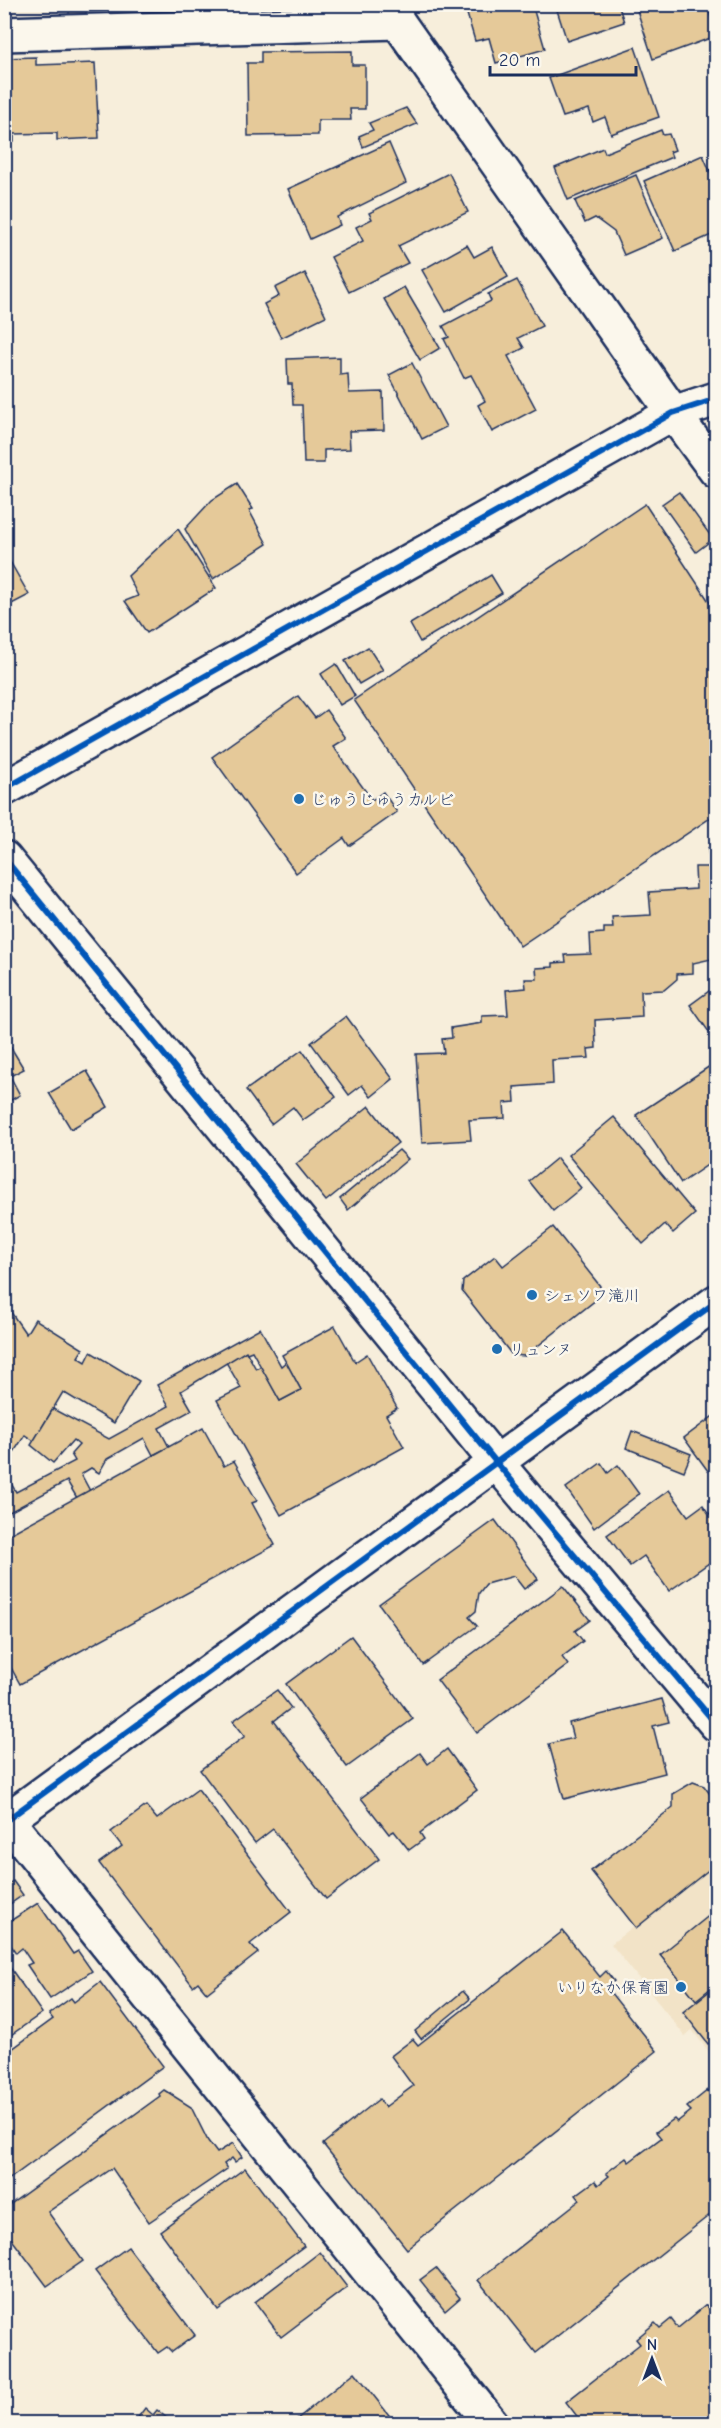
<svg xmlns="http://www.w3.org/2000/svg" width="721" height="2428" font-family="'Comic Neue','Klee One',sans-serif">
<rect width="100%" height="100%" fill="#f7eedb"/>
<filter id="ink" filterUnits="userSpaceOnUse"><feTurbulence type="fractalNoise" baseFrequency=".0167" numOctaves="2"/><feDisplacementMap in="SourceGraphic" scale="12" xChannelSelector="R" yChannelSelector="G"/><feConvolveMatrix kernelMatrix="1 2 1 2 8 2 1 2 1" color-interpolation-filters="sRGB"/></filter>
<g filter="url(#ink)">
<polygon fill="#f2e3c7" points="716,1861 716,2061 692,2030 685,2036 611,1944"/>
<g fill="#e5c999" stroke="#1b2f5e" stroke-width="1.5">
<polygon points="69,4 86,4 86,13 69,14"/>
<polygon points="474,4 532,4 545,49 496,63 489,38 475,41 465,7"/>
<polygon points="555,4 618,4 624,22 567,41"/>
<polygon points="635,4 707,4 716,36 653,59"/>
<polygon points="635,47 659,117 611,134 605,117 593,122 589,109 563,117 549,78"/>
<polygon points="352,51 352,65 365,65 365,109 350,109 351,120 318,120 318,135 248,136 247,63 261,63 261,52"/>
<polygon points="36,57 36,65 95,63 99,138 57,140 57,133 14,134 14,142 4,142 4,58"/>
<polygon points="406,108 417,124 363,147 359,136 373,130 369,123"/>
<polygon points="661,130 663,135 669,134 675,150 670,152 672,157 568,200 555,168 603,148 605,153"/>
<polygon points="389,143 406,183 337,217 340,225 310,239 288,189"/>
<polygon points="703,155 716,185 716,233 675,251 644,181"/>
<polygon points="449,173 468,212 398,246 408,263 349,292 331,257 363,241 356,227 372,219 369,213"/>
<polygon points="636,175 663,238 624,255 614,232 595,218 585,223 575,201"/>
<polygon points="467,245 474,257 492,247 508,277 446,312 422,270"/>
<polygon points="305,273 326,316 281,338 264,304 279,296 275,288"/>
<polygon points="517,280 542,326 518,338 524,348 508,356 536,409 492,432 478,405 485,401 471,375 464,378 444,339 449,337 443,326 491,301 488,294"/>
<polygon points="404,287 440,348 420,360 384,299"/>
<polygon points="340,357 340,375 348,374 349,393 383,392 384,430 349,431 350,449 324,450 324,463 304,463 302,405 293,405 292,384 288,384 287,359"/>
<polygon points="412,363 446,427 422,439 389,375"/>
<polygon points="237,484 253,509 249,510 267,544 213,579 185,529 212,500"/>
<polygon points="679,492 713,539 696,552 662,504"/>
<polygon points="645,504 716,612 716,814 520,946 354,700"/>
<polygon points="178,529 216,588 147,633 125,601 138,596 128,576"/>
<polygon points="4,551 29,595 4,608"/>
<polygon points="491,575 502,593 420,642 410,624"/>
<polygon points="368,647 383,670 359,684 345,661"/>
<polygon points="336,664 355,696 340,705 321,674"/>
<polygon points="298,696 315,718 326,710 346,738 333,746 372,800 383,792 397,812 349,846 344,838 296,873 212,757"/>
<polygon points="716,847 716,958 693,963 693,973 677,974 677,979 664,990 641,991 642,1017 595,1020 596,1048 588,1049 589,1058 552,1060 553,1084 514,1087 515,1102 504,1103 505,1118 469,1120 471,1140 422,1143 416,1054 444,1053 442,1039 452,1038 451,1028 482,1023 482,1016 508,1015 506,990 526,988 525,979 537,979 536,968 553,967 553,963 566,962 565,955 591,954 590,934 604,933 604,928 613,928 612,917 651,915 649,892 696,889 695,867 710,867 708,848"/>
<polygon points="716,986 716,1042 690,1005"/>
<polygon points="346,1016 393,1079 371,1097 362,1085 349,1095 311,1043"/>
<polygon points="4,1036 24,1069 10,1076 20,1095 4,1104"/>
<polygon points="302,1050 336,1097 303,1120 293,1107 271,1124 246,1090"/>
<polygon points="716,1062 716,1159 681,1183 636,1115"/>
<polygon points="87,1071 108,1107 71,1129 49,1093"/>
<polygon points="369,1106 398,1143 326,1201 296,1164"/>
<polygon points="614,1117 695,1214 673,1233 665,1224 643,1244 568,1155"/>
<polygon points="399,1150 408,1159 348,1210 340,1199"/>
<polygon points="557,1158 581,1188 553,1211 529,1181"/>
<polygon points="553,1227 600,1286 597,1299 525,1356 512,1355 462,1291 463,1281 495,1256 503,1266"/>
<polygon points="8,1308 26,1334 35,1319 83,1349 78,1357 86,1362 91,1352 139,1381 114,1423 63,1392 34,1441 25,1435 14,1452 4,1446 4,1310"/>
<polygon points="335,1326 355,1362 367,1354 397,1408 386,1415 404,1447 281,1515 217,1400 241,1388 226,1362 246,1351 256,1369 261,1366 280,1401 301,1390 282,1355"/>
<polygon points="260,1328 281,1366 286,1362 301,1390 280,1401 252,1351 247,1353 246,1351 181,1391 192,1410 159,1428 169,1447 153,1455 144,1438 107,1459 99,1473 91,1468 81,1474 90,1491 77,1498 67,1481 4,1515 4,1483 9,1480 16,1492 75,1461 71,1454 79,1445 73,1440 53,1463 31,1445 53,1409 109,1439 169,1406 157,1385"/>
<polygon points="716,1414 716,1467 708,1471 684,1438"/>
<polygon points="203,1428 224,1466 234,1461 257,1501 252,1503 275,1545 20,1684 4,1655 4,1537"/>
<polygon points="632,1431 691,1454 684,1471 626,1448"/>
<polygon points="601,1463 608,1473 618,1465 639,1494 594,1528 566,1488"/>
<polygon points="669,1490 688,1516 703,1505 709,1514 715,1510 716,1512 716,1558 669,1591 644,1556 630,1566 607,1535"/>
<polygon points="495,1520 538,1579 524,1589 514,1576 486,1584 479,1593 476,1611 469,1617 477,1626 423,1665 379,1604"/>
<polygon points="563,1586 590,1620 575,1631 583,1641 562,1657 568,1665 477,1733 437,1680"/>
<polygon points="351,1636 413,1719 347,1767 286,1684"/>
<polygon points="277,1690 291,1708 274,1721 379,1859 326,1899 273,1829 255,1843 200,1770 245,1736 233,1721"/>
<polygon points="662,1699 669,1722 653,1726 665,1773 564,1799 549,1744 573,1738 569,1723"/>
<polygon points="447,1749 477,1790 420,1833 424,1839 409,1850 394,1831 389,1834 361,1798 420,1753 428,1764"/>
<polygon points="693,1782 704,1786 716,1802 716,1864 636,1928 591,1871 673,1807 673,1794"/>
<polygon points="198,1789 291,1912 250,1944 258,1953 207,1993 198,1982 193,1986 99,1863 122,1846 111,1832 146,1806 157,1819"/>
<polygon points="13,1881 23,1895 4,1908 4,1887"/>
<polygon points="38,1903 73,1954 78,1951 92,1971 50,1999 27,1965 32,1963 22,1948 16,1953 4,1935 4,1925"/>
<polygon points="716,1910 716,1984 696,2000 660,1955"/>
<polygon points="563,1931 600,1977 606,1971 614,1981 606,1987 657,2051 407,2249 323,2144 379,2099 385,2107 413,2086 391,2056 413,2039 418,2045"/>
<polygon points="4,1959 42,2013 8,2037 4,2033"/>
<polygon points="100,1982 163,2066 4,2183 4,2055 53,2019 49,2014 71,1998 74,2002"/>
<polygon points="716,1986 716,2038 708,2044 683,2012"/>
<polygon points="463,1991 470,1999 421,2039 415,2031"/>
<polygon points="164,2090 191,2107 208,2141 217,2153 233,2143 242,2157 235,2162 232,2158 224,2164 227,2169 149,2222 112,2168 48,2212 83,2261 47,2286 4,2229 4,2209 160,2096 159,2094"/>
<polygon points="708,2090 712,2095 716,2091 716,2210 536,2353 478,2280 580,2200 576,2195 595,2181 598,2185 609,2176 606,2173 626,2158 629,2162 661,2138 656,2132 674,2119 677,2122 691,2111 687,2107"/>
<polygon points="245,2168 304,2246 218,2310 160,2231"/>
<polygon points="128,2247 195,2335 172,2352 167,2347 158,2353 95,2271"/>
<polygon points="320,2252 347,2287 281,2337 255,2302"/>
<polygon points="436,2268 460,2298 445,2311 420,2280"/>
<polygon points="706,2305 716,2317 716,2424 583,2424 566,2402 640,2344 636,2339 655,2323 660,2328 671,2319 678,2328"/>
<polygon points="355,2372 396,2424 291,2424"/>
<polygon points="145,2408 153,2415 157,2410 174,2424 133,2424"/>
</g>
<g fill="none" stroke-linecap="round" stroke-linejoin="round">
<g stroke="#1b2f5e" stroke-width="38">
<g id="minor">
<polyline points="390,4 398,22 673,413 716,471"/>
<polyline points="4,34 398,22"/>
<polyline points="4,789 673,413 716,399"/>
<polyline points="4,858 496,1462 716,1724"/>
<polyline points="7,1820 492,2424"/>
<polyline points="4,1822 716,1302"/>
</g>
</g>
<use href="#minor" stroke="#fbf7ec" stroke-width="33"/>
<g stroke="#fbf7ec" stroke-width="10">
<g id="cycleway">
<polyline points="4,789 673,413 716,399"/>
<polyline points="4,858 496,1462 716,1724"/>
<polyline points="4,1822 716,1302"/>
</g>
</g>
<use href="#cycleway" stroke="#0057b8" stroke-width="6"/>
</g>
</g>
<g fill="#1f6fb2" stroke="#fbf7ec" stroke-width="2">
<circle cx="299" cy="799" r="6"/>
<circle cx="532" cy="1295" r="6"/>
<circle cx="497" cy="1349" r="6"/>
<circle cx="681" cy="1987" r="6"/>
</g>
<g text-anchor="middle" stroke-width="5" stroke-linejoin="round" paint-order="stroke">
<g font-size="16" fill="#1b2f5e" stroke="#fbf7ec" text-anchor="start">
<text x="311" y="805">じゅうじゅうカルビ</text>
<text x="544" y="1301">シェソワ滝川</text>
<text x="509" y="1355">リュンヌ</text>
<text x="669" y="1993" text-anchor="end">いりなか保育園</text>
</g>
</g>
<rect width="721" height="2428" fill="none" stroke="#fbf7ec" stroke-width="24"/>
<rect x="12" y="12" width="697" height="2404" fill="none" stroke="#1b2f5e" stroke-width="2" filter="url(#ink)"/>
<g transform="translate(652 2359)" stroke="#fbf7ec" stroke-width="4.5" paint-order="stroke">
<path d="M0-4.5L10 22L0 15L-10 22Z" fill="#1b2f5e"/>
<text y="-9" font-size="16" font-weight="bold" text-anchor="middle" fill="#1b2f5e">N</text>
</g>
<path d="M490 66v9h146v-9" fill="none" stroke="#1b2f5e" stroke-width="3"/>
<text x="499" y="66" font-size="18" fill="#1b2f5e" stroke="#fbf7ec" stroke-width="4.5" paint-order="stroke">20 m</text>
</svg>
